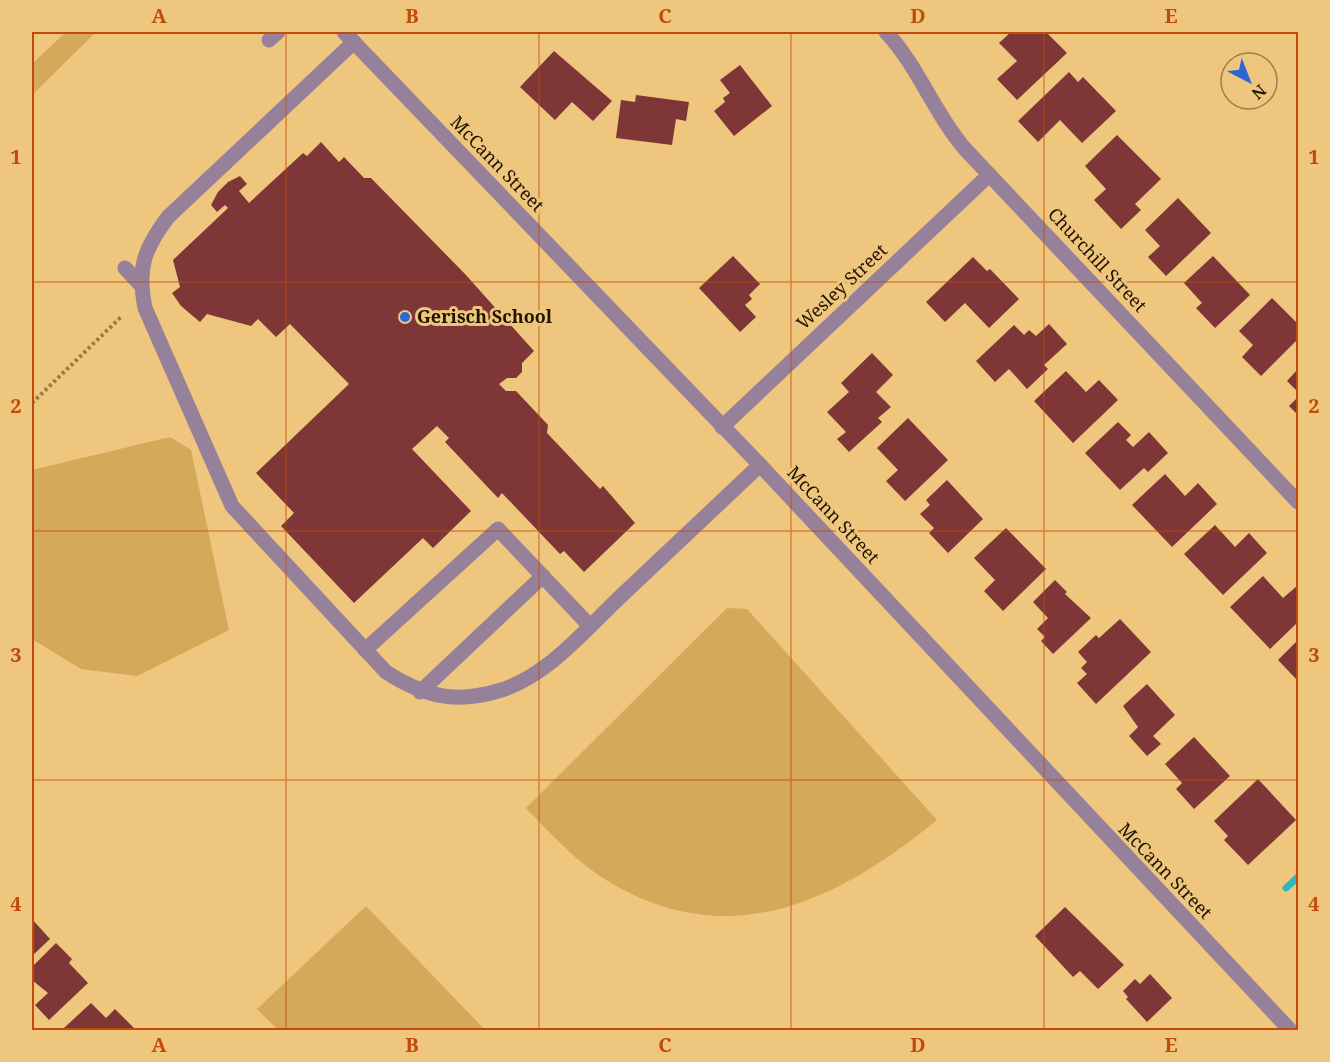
<svg xmlns="http://www.w3.org/2000/svg" width="1330" height="1062" font-family="'Noto Serif',serif">
<rect width="100%" height="100%" fill="#eec67e"/>
<g fill="#d4a959">
<polygon points="66,32 96,32 32,95 32,64"/>
<polygon points="170,437 191,450 229,630 137,676 81,669 32,639 32,470"/>
<path d="M727 608 747 609 937 820C839 900 732 954 611 883 578 864 552 835 526 808Z"/>
<polygon points="366,906 485,1030 278,1030 257,1009"/>
</g>
<g fill="none" stroke-linecap="round" stroke-linejoin="round">
<polyline stroke="#29b9c1" stroke-width="7" points="1286,888 1298,877"/>
</g>
<g fill="#7f3637">
<rect x="525" y="32" width="35" height="2"/>
<polygon points="1011,32 1046,32 1067,53 1017,100 997,79 1017,61 999,43"/>
<polygon points="554,51 612,101 593,121 572,102 555,120 520,87"/>
<polygon points="740,65 772,106 734,136 714,111 725,102 723,98 730,93 720,80"/>
<polygon points="1069,72 1078,82 1083,77 1116,111 1082,143 1060,120 1038,142 1018,121"/>
<polygon points="636,95 689,102 686,121 676,119 672,145 616,138 621,100 635,102"/>
<polygon points="1117,135 1161,179 1135,204 1141,210 1121,229 1094,200 1106,189 1085,166"/>
<polygon points="321,142 339,162 344,157 364,178 371,178 465,274 534,351 522,363 522,372 516,378 507,378 499,384 506,391 516,391 548,425 547,433 600,489 603,486 635,523 584,572 564,551 560,554 502,493 498,498 445,442 449,438 437,426 412,449 471,511 433,548 423,538 354,603 281,526 294,513 256,473 349,384 290,324 276,337 258,319 251,326 207,314 200,322 181,306 172,293 180,287 173,260 228,208 225,205 217,212 211,205 218,192 228,182 240,176 247,184 239,191 249,203 303,153 307,156"/>
<polygon points="1178,198 1211,233 1166,276 1148,257 1160,246 1145,230"/>
<polygon points="733,256 760,284 749,295 752,299 745,305 756,317 740,332 699,288"/>
<polygon points="1213,256 1250,295 1215,328 1196,308 1202,303 1184,283"/>
<polygon points="973,257 987,271 990,269 1019,299 989,328 965,303 945,322 926,302"/>
<polygon points="1272,298 1298,324 1298,339 1261,376 1242,357 1253,345 1239,331"/>
<polygon points="1049,324 1067,344 1044,365 1048,369 1027,389 1009,369 995,382 976,361 1014,325 1024,335 1029,330 1036,336"/>
<polygon points="872,353 893,375 876,392 891,407 878,418 882,422 849,452 837,439 846,432 827,412 849,392 841,383"/>
<polygon points="1298,369 1298,392 1287,381"/>
<polygon points="1066,371 1086,392 1099,380 1118,400 1073,443 1034,401"/>
<polygon points="1298,397 1298,415 1289,406"/>
<polygon points="908,418 948,460 905,501 886,481 898,470 877,448"/>
<polygon points="1118,422 1131,435 1126,440 1133,447 1149,432 1168,453 1148,472 1144,468 1120,490 1085,453"/>
<polygon points="1165,474 1185,496 1198,483 1217,504 1172,547 1132,505"/>
<polygon points="947,480 983,519 948,553 929,533 934,528 920,514 930,505 926,500"/>
<polygon points="1215,525 1235,547 1249,533 1267,553 1223,595 1184,554"/>
<polygon points="1006,528 1046,569 1003,611 984,591 995,580 974,558"/>
<polygon points="1263,576 1283,598 1297,586 1298,588 1298,622 1270,649 1230,607"/>
<polygon points="1055,580 1067,592 1065,594 1091,618 1053,654 1041,641 1045,637 1037,629 1048,618 1033,602"/>
<polygon points="1120,619 1151,652 1096,704 1077,683 1087,674 1081,668 1087,662 1078,652 1096,635 1099,638"/>
<polygon points="1298,640 1298,681 1278,660"/>
<polygon points="1147,684 1175,715 1153,736 1161,744 1147,756 1129,736 1138,727 1123,706"/>
<polygon points="1194,737 1230,776 1194,809 1176,789 1182,783 1165,764"/>
<polygon points="1258,779 1296,820 1248,865 1224,840 1228,836 1214,821"/>
<polygon points="1065,907 1124,965 1098,989 1080,971 1073,977 1035,936"/>
<polygon points="32,919 50,939 32,956"/>
<polygon points="56,943 72,959 69,963 88,983 49,1020 35,1005 48,993 32,980 32,967"/>
<polygon points="1150,974 1172,998 1147,1022 1126,999 1128,997 1123,991 1135,979 1140,984"/>
<polygon points="91,1003 106,1018 115,1009 136,1030 66,1030 64,1028"/>
</g>
<g fill="none" stroke-linecap="round" stroke-linejoin="round">
<polyline stroke="#967a49" stroke-width="4" stroke-dasharray="3 3" stroke-linecap="butt" points="32,403 122,316"/>
<g stroke="#96809a" stroke-width="15">
<polyline points="344,32 760,465 1290,1030"/>
<path d="M886 32C918 66 934 113 965 149L1298 502"/>
<polyline points="269,40 278,32"/>
<path d="M354 42 168 217C144 249 137 268 145 308L232 506 386 672C423 696 455 704 498 691 547 677 585 630 620 597 667 553 713 509 760 465"/>
<polyline points="125,268 140,284"/>
<polyline points="722,427 989,175"/>
<polyline points="365,650 498,529 589,625"/>
<polyline points="420,692 543,576"/>
</g>
</g>
<path fill="none" stroke="#c04b0a" stroke-width="1.5" stroke-opacity="0.55" d="M286 32V1030M539 32V1030M791 32V1030M1044 32V1030M32 282H1298M32 531H1298M32 780H1298"/>
<circle fill="#2c67d5" stroke="#eec67e" stroke-width="2" cx="405" cy="317" r="6"/>
<g text-anchor="middle" stroke-width="6" stroke-linejoin="round" paint-order="stroke">
<g font-size="18" fill="#201401" stroke="#eec67e">
<text transform="translate(497 164) rotate(46)" y="6">McCann Street</text>
<text transform="translate(1097 260) rotate(47)" y="6">Churchill Street</text>
<text transform="translate(842 287) rotate(-43)" y="6">Wesley Street</text>
<text transform="translate(833 515) rotate(47)" y="6">McCann Street</text>
<text transform="translate(1165 871) rotate(46)" y="6">McCann Street</text>
</g>
<g font-size="18" font-weight="bold" fill="#201401" stroke="#eec67e" text-anchor="start">
<text x="417" y="323">Gerisch School</text>
</g>
</g>
<rect width="1330" height="1062" fill="none" stroke="#eec67e" stroke-width="66"/>
<g transform="translate(1249 81) rotate(138)"><circle r="28" fill="#eec67e" stroke="#9c7f4c" stroke-width="1.5"/>
<path d="M0-4.5L10 22L0 15L-10 22Z" fill="#2c67d5"/>
<text y="-9" font-size="16" font-weight="bold" text-anchor="middle" fill="#201401">N</text>
</g>
<rect x="33" y="33" width="1264" height="996" fill="none" stroke="#c04b0a" stroke-width="2"/>
<g font-size="20" text-anchor="middle" font-weight="bold" fill="#c04b0a">
<text x="159" y="23">A</text>
<text x="412" y="23">B</text>
<text x="665" y="23">C</text>
<text x="918" y="23">D</text>
<text x="1171" y="23">E</text>
<text x="16" y="164">1</text>
<text x="1314" y="164">1</text>
<text x="16" y="413">2</text>
<text x="1314" y="413">2</text>
<text x="16" y="662">3</text>
<text x="1314" y="662">3</text>
<text x="16" y="911">4</text>
<text x="1314" y="911">4</text>
<text x="159" y="1052">A</text>
<text x="412" y="1052">B</text>
<text x="665" y="1052">C</text>
<text x="918" y="1052">D</text>
<text x="1171" y="1052">E</text>
</g>
</svg>
